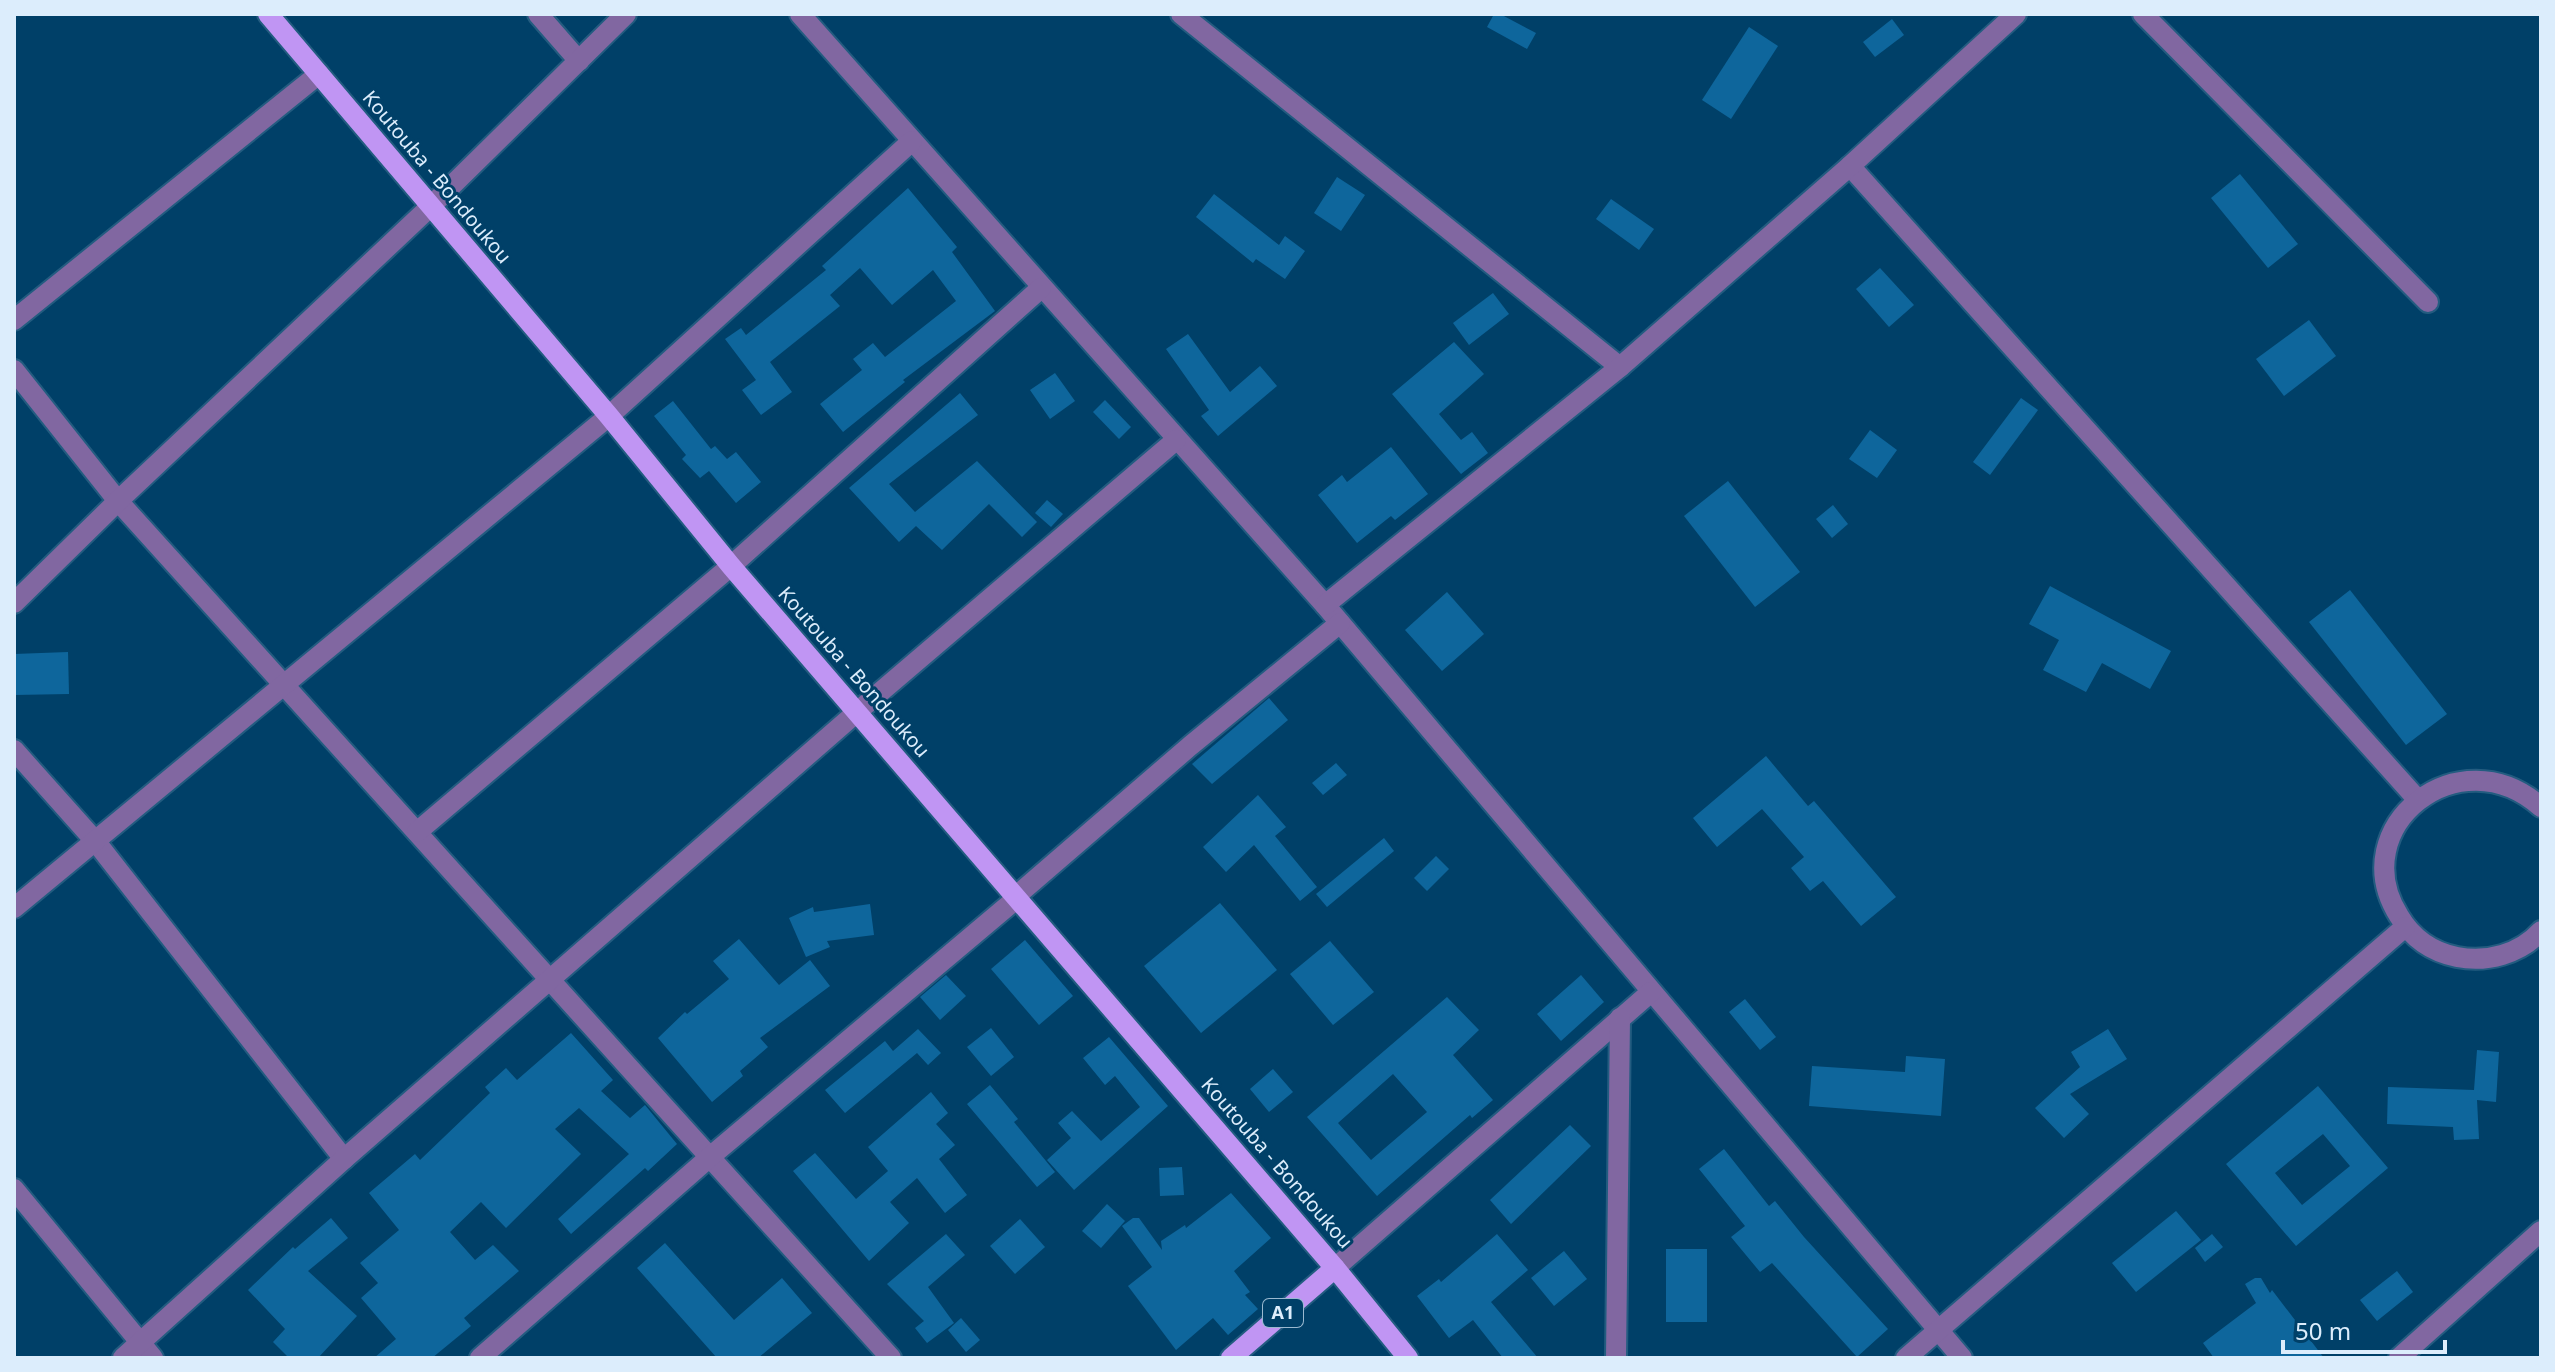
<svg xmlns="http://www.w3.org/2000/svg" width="2555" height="1372" font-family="'Noto Sans',sans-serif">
<rect width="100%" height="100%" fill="#004068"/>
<g fill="#0e669c" fill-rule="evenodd">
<polygon points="1494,14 1500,14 1536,33 1527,49 1487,27"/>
<polygon points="1892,19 1904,35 1875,57 1863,42"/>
<polygon points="1749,27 1778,46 1731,119 1702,100"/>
<polygon points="2240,174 2298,244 2268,268 2211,198"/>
<polygon points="1337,177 1365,195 1341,231 1314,213"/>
<polygon points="908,188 957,247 952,252 995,311 903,380 905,382 843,432 820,404 862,370 853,359 873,343 885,357 956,301 933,270 892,305 860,268 830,295 840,306 770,362 792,392 761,415 742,390 756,380 725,339 741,328 746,335 826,270 822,266"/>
<polygon points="1214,194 1279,245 1285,236 1305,251 1285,279 1256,259 1253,263 1196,217"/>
<polygon points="1611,199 1654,229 1639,250 1596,219"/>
<polygon points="1880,268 1914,305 1889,327 1856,289"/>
<polygon points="1493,293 1509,314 1469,345 1453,323"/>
<polygon points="2309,320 2336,356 2284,396 2256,359"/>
<polygon points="1188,334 1230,392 1260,366 1277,386 1218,436 1201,416 1209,410 1166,349"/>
<polygon points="1454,342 1484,374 1439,414 1461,440 1472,432 1488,453 1461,474 1392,394"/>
<polygon points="1055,373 1075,401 1050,419 1030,390"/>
<polygon points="960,393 978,415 889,484 915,512 977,461 1037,522 1022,537 989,504 942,550 916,526 899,542 849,488"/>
<polygon points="2021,398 2038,410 1990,475 1973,462"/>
<polygon points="1105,400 1131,427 1119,439 1093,412"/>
<polygon points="673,401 711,449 715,446 727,459 736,452 761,482 736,503 709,471 700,478 682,459 686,455 654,416"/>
<polygon points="1870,430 1897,450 1877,478 1849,459"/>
<polygon points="1391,447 1428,494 1395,520 1391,516 1357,543 1318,495 1342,475 1347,482"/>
<polygon points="1728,481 1800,572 1755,607 1684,516"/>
<polygon points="1047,500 1063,514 1051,527 1035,513"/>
<polygon points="1833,505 1848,524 1832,538 1816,519"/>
<polygon points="2050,586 2171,651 2150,689 2102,663 2086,692 2043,670 2059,640 2029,624"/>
<polygon points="2350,590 2447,714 2406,745 2309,622"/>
<polygon points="1447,592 1484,634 1442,671 1405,630"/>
<polygon points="68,652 69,694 14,695 14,654"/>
<polygon points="1269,698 1288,720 1212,784 1192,764"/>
<polygon points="1766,756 1808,806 1814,801 1896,897 1861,926 1823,881 1810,891 1791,868 1804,857 1762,809 1717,847 1693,818"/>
<polygon points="1336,763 1347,775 1323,795 1312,783"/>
<polygon points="1258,795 1286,827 1275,836 1317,887 1300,901 1254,845 1226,872 1203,847"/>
<polygon points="1384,838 1394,851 1327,907 1316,894"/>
<polygon points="1436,856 1449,869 1427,891 1414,878"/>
<polygon points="1220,903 1277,970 1201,1033 1144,966"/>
<polygon points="870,904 874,935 827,941 830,947 806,957 789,918 813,907 814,912"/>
<polygon points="739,939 779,985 810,960 830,986 760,1038 768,1047 740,1071 743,1076 712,1102 658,1038 685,1012 687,1014 729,979 713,961"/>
<polygon points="1025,940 1073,996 1039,1025 991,969"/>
<polygon points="1330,941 1374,992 1333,1025 1290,974"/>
<polygon points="946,975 966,996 940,1020 920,997"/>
<polygon points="1581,975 1604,1002 1561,1041 1537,1014"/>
<path d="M1447 997 1479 1030 1453 1055 1493 1100 1472 1118 1470 1115 1377 1196 1307 1117ZM1393 1074 1427 1112 1371 1160 1338 1123Z"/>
<polygon points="1745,999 1776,1037 1760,1050 1729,1012"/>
<polygon points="991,1028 1014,1057 991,1076 967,1047"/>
<polygon points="918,1029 941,1053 928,1065 917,1053 845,1113 825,1090 885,1041 893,1051"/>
<polygon points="2108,1029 2127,1059 2070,1094 2089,1114 2064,1138 2035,1108 2080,1067 2071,1052"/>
<polygon points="571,1033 613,1080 601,1091 630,1118 645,1105 677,1144 648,1171 645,1168 571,1234 558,1219 629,1154 579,1108 555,1129 581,1154 506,1228 481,1202 450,1232 475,1260 493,1245 519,1271 464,1318 471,1326 432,1358 374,1358 396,1339 361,1298 378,1283 360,1263 399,1230 369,1193 415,1154 420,1160 490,1093 485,1087 506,1068 517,1080"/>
<polygon points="1109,1037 1168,1106 1074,1190 1047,1160 1071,1138 1058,1123 1072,1111 1101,1141 1140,1107 1115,1076 1105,1085 1083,1058"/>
<polygon points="2477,1050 2499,1052 2496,1102 2477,1100 2479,1139 2454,1140 2453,1127 2387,1124 2388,1087 2474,1090"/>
<polygon points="1906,1056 1945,1059 1941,1116 1809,1106 1812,1066 1905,1072"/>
<polygon points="1273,1069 1293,1092 1269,1112 1250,1089"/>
<polygon points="990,1085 1018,1119 1014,1122 1055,1172 1037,1187 967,1104"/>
<path d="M2318 1086 2388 1168 2296 1246 2226 1164ZM2323 1134 2350 1166 2302 1205 2275 1173Z"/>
<polygon points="931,1092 948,1113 936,1124 955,1145 939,1159 967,1195 945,1213 917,1178 890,1202 909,1223 869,1261 793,1171 815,1153 856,1199 888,1171 868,1147"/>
<polygon points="1570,1125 1591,1146 1511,1224 1490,1200"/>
<polygon points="1724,1149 1769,1206 1775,1201 1804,1237 1888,1329 1857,1357 1772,1263 1760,1272 1731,1237 1745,1226 1699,1169"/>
<polygon points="1182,1167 1184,1195 1160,1196 1159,1168"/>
<polygon points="1231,1193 1271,1238 1234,1271 1250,1292 1245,1295 1258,1309 1228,1335 1213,1318 1176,1350 1128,1286 1152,1267 1122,1226 1133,1218 1139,1218 1162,1250 1161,1241 1185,1225 1186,1228"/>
<polygon points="1107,1204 1125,1221 1101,1248 1082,1231"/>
<polygon points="2176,1211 2201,1240 2136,1292 2112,1263"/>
<polygon points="331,1218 348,1238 308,1271 357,1316 318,1358 289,1358 273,1342 285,1329 248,1290 293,1247 295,1249"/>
<polygon points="1020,1219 1045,1247 1015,1274 990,1246"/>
<polygon points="946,1234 965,1255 928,1287 954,1323 927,1343 915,1328 924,1321 887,1284"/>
<polygon points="1497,1234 1528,1270 1491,1302 1538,1358 1503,1358 1473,1320 1449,1338 1417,1296 1439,1279 1441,1282"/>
<polygon points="2212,1234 2223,1247 2205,1262 2195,1248"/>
<polygon points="665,1243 734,1320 782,1278 812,1313 758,1358 717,1358 637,1268"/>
<rect x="1666" y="1249" width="41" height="73"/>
<polygon points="1564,1251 1587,1279 1554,1306 1531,1278"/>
<polygon points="2397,1271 2413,1292 2377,1321 2360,1300"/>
<polygon points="2255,1278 2261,1278 2270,1293 2272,1290 2324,1358 2214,1358 2203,1343 2256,1303 2245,1284"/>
<polygon points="961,1318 980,1340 966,1352 948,1330"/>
</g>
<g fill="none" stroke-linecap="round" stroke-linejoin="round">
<g stroke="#235c80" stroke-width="24">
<g id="minor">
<polyline points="538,14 579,61"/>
<polyline points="800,14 1325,605 1962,1358"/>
<polyline points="1181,14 1620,367"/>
<polyline points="2143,14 2428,302"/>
<polyline points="1850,166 2418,800"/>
<polyline points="14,320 319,74"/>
<polyline points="14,370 118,501 891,1358"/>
<polyline points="14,603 118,501 431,206 626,14"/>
<polyline points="1325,605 1620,367 1850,166 2016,14"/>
<polyline points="14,750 96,842 344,1159"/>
<path d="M2541 807C2459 734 2343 827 2399 916 2412 938 2432 952 2457 957 2487 963 2520 954 2541 931"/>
<polyline points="417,832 731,566 1041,288"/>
<polyline points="1015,897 1190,746 1340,623"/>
<polyline points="14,908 609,416 912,141"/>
<polyline points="14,1189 153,1358"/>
<polyline points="1335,1268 1651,992"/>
<polyline points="123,1358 344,1159 857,712 1176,440"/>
<polyline points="480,1358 711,1156 1016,899"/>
<polyline points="1616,1358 1620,1018"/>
<polyline points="1906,1358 2405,927"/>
<polyline points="2399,1358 2541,1231"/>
</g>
</g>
<g stroke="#235c80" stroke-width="24">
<g id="primary">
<polyline points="268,14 609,416 731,566 1335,1268 1408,1358"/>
<polyline points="1231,1358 1335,1268"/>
</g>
</g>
<use href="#minor" stroke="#8167a1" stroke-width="20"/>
<use href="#primary" stroke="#c095f3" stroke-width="20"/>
</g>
<g text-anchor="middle" stroke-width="6" stroke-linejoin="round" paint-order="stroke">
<rect fill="#004068" stroke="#9ab9d0" stroke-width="2" x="1263" y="1299" width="40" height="28" rx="6"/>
<g font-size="18" font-weight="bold" fill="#dcedfc">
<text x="1283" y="1319">A1</text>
</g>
<g font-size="20" fill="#dcedfc" stroke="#004068">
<text transform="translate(437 177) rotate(50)" y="7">Koutouba - Bondoukou</text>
<text transform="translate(854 672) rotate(49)" y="7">Koutouba - Bondoukou</text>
<text transform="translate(1277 1163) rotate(49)" y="7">Koutouba - Bondoukou</text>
</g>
</g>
<rect width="2555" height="1372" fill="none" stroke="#dcedfc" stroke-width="32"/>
<path d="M2283 1340v12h162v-12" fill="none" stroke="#dcedfc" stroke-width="4"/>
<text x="2295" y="1340" font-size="24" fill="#dcedfc" stroke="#004068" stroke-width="6" paint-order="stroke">50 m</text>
</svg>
